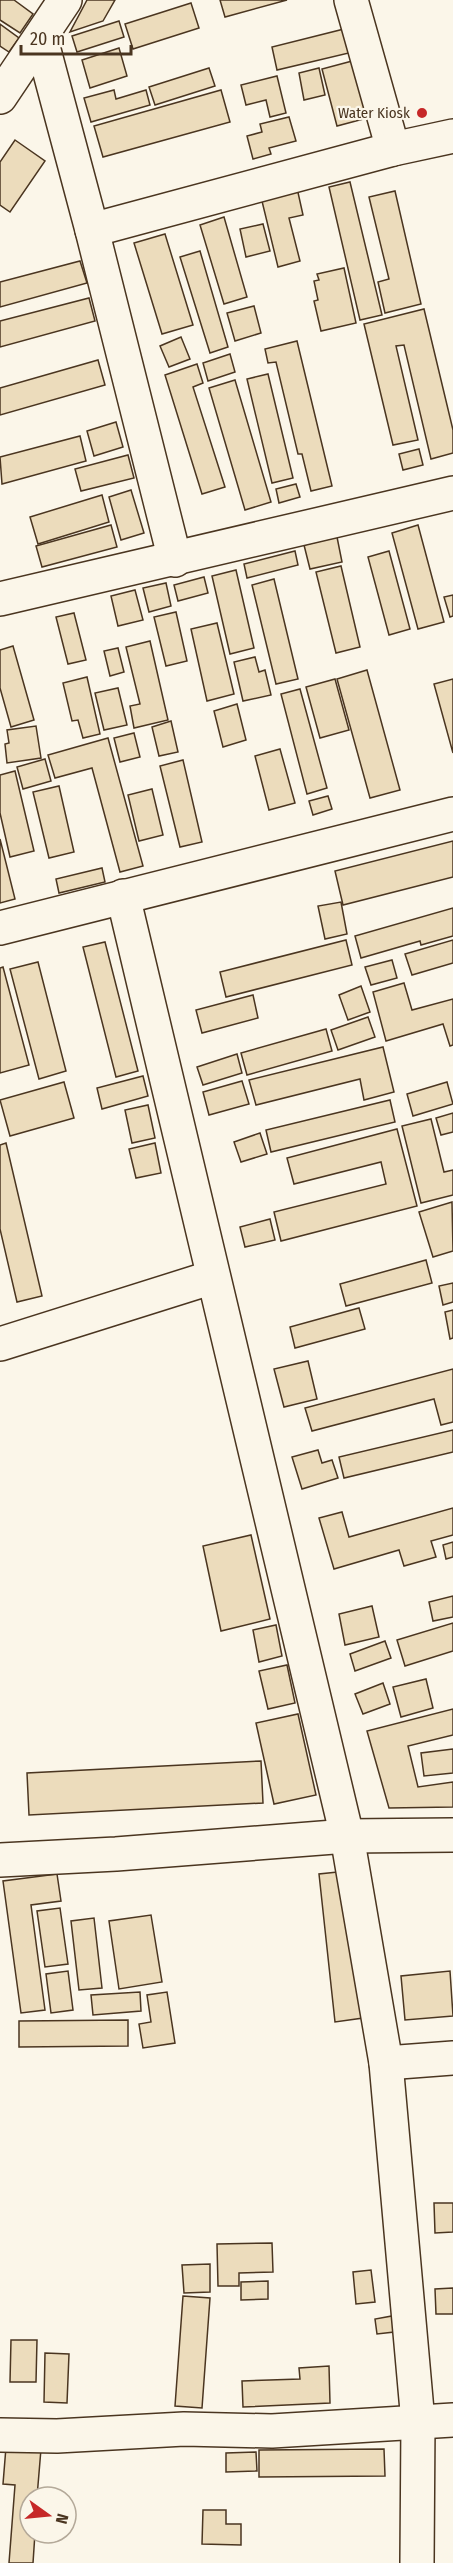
<svg xmlns="http://www.w3.org/2000/svg" width="453" height="2563" font-family="'Fira Sans Condensed',sans-serif">
<rect width="100%" height="100%" fill="#fbf6e9"/>
<g fill="#ecdcbc" stroke="#4a3520" stroke-width="1.5">
<polygon points="0,0 14,0 33,14 20,33 0,20"/>
<polygon points="87,0 115,0 103,21 70,32"/>
<polygon points="220,0 287,0 225,17"/>
<polygon points="191,3 199,28 133,49 125,24"/>
<polygon points="119,21 124,37 77,52 72,36"/>
<polygon points="0,24 19,38 9,52 0,46"/>
<polygon points="348,28 353,52 277,70 272,47"/>
<polygon points="119,48 127,76 90,88 82,60"/>
<polygon points="356,60 371,117 337,126 322,69"/>
<polygon points="209,68 215,86 155,105 149,87"/>
<polygon points="319,68 325,95 304,100 299,73"/>
<polygon points="277,76 286,113 270,117 266,100 246,105 241,85"/>
<polygon points="114,90 116,99 146,90 150,105 91,122 84,98"/>
<polygon points="221,90 230,122 103,157 94,126"/>
<polygon points="289,117 296,141 269,148 271,154 253,159 247,136 262,132 260,124"/>
<polygon points="15,140 45,161 10,212 0,205 0,162"/>
<polygon points="350,182 382,315 360,320 329,187"/>
<polygon points="297,188 303,215 289,218 300,261 278,267 261,197"/>
<polygon points="395,191 421,304 385,313 378,282 389,279 369,197"/>
<polygon points="224,217 247,297 224,304 200,225"/>
<polygon points="263,224 270,251 246,257 240,229"/>
<polygon points="165,234 193,325 162,334 134,243"/>
<polygon points="200,251 228,347 210,353 180,257"/>
<polygon points="80,261 87,283 0,307 0,282"/>
<polygon points="344,268 356,323 321,331 314,301 318,300 314,281 319,280 317,274"/>
<polygon points="89,298 95,321 0,347 0,321"/>
<polygon points="254,306 261,333 235,341 227,313"/>
<polygon points="424,309 453,430 453,453 431,459 404,345 396,346 418,440 393,445 364,324"/>
<polygon points="181,337 190,359 169,367 160,346"/>
<polygon points="297,341 332,486 311,491 302,454 298,454 276,362 268,363 265,349"/>
<polygon points="230,354 235,372 208,381 203,363"/>
<polygon points="98,360 105,385 0,415 0,388"/>
<polygon points="197,364 203,383 193,387 225,487 202,494 165,375"/>
<polygon points="268,374 293,478 272,483 247,379"/>
<polygon points="235,380 271,502 245,510 209,388"/>
<polygon points="116,422 123,447 94,456 87,431"/>
<polygon points="80,436 86,461 2,484 0,457"/>
<polygon points="419,449 423,465 403,470 399,454"/>
<polygon points="128,455 134,478 81,491 75,469"/>
<polygon points="296,484 300,497 279,503 276,489"/>
<polygon points="131,490 144,533 121,540 109,497"/>
<polygon points="102,495 109,522 38,544 30,517"/>
<polygon points="111,525 117,547 42,567 36,546"/>
<polygon points="418,525 444,622 418,629 392,533"/>
<polygon points="337,537 342,562 310,569 304,545"/>
<polygon points="295,551 298,565 247,578 244,564"/>
<polygon points="389,551 410,629 389,635 368,557"/>
<polygon points="341,566 360,647 336,653 316,572"/>
<polygon points="236,570 254,648 230,654 212,576"/>
<polygon points="204,577 208,593 178,601 174,585"/>
<polygon points="274,579 298,679 276,684 252,585"/>
<polygon points="166,583 171,606 149,612 143,588"/>
<polygon points="135,590 143,620 118,626 111,596"/>
<polygon points="453,595 453,616 450,617 444,597"/>
<polygon points="176,612 187,661 166,666 154,617"/>
<polygon points="74,613 86,660 68,664 56,617"/>
<polygon points="217,623 234,694 207,701 191,629"/>
<polygon points="150,641 168,720 134,728 130,706 140,704 126,647"/>
<polygon points="13,646 34,720 11,727 0,688 0,650"/>
<polygon points="118,648 124,672 110,676 104,651"/>
<polygon points="255,657 259,672 265,670 271,695 243,701 234,662"/>
<polygon points="367,670 400,790 370,798 337,679"/>
<polygon points="87,677 100,734 83,738 78,720 72,721 63,683"/>
<polygon points="335,679 349,730 320,738 306,687"/>
<polygon points="453,679 453,753 434,684"/>
<polygon points="118,688 127,725 104,730 95,693"/>
<polygon points="300,689 327,788 307,794 281,694"/>
<polygon points="237,704 246,740 223,747 214,711"/>
<polygon points="171,721 178,752 159,756 152,727"/>
<polygon points="36,726 41,758 7,763 5,744 9,743 7,730"/>
<polygon points="134,733 140,757 120,762 114,738"/>
<polygon points="108,738 143,866 120,872 92,768 55,778 48,755"/>
<polygon points="280,749 295,803 269,810 255,756"/>
<polygon points="45,759 51,781 23,789 17,767"/>
<polygon points="183,760 202,842 180,847 160,766"/>
<polygon points="15,771 34,851 10,857 0,813 0,775"/>
<polygon points="59,786 74,852 49,858 33,792"/>
<polygon points="152,789 163,835 139,841 128,795"/>
<polygon points="328,796 332,809 313,815 309,801"/>
<polygon points="0,839 15,899 0,903"/>
<polygon points="453,841 453,877 343,905 335,871"/>
<polygon points="102,868 105,882 59,893 56,879"/>
<polygon points="341,902 347,934 325,939 318,906"/>
<polygon points="453,908 453,936 421,945 420,941 361,958 355,936"/>
<polygon points="346,940 352,965 226,997 220,972"/>
<polygon points="453,940 453,963 412,975 405,954"/>
<polygon points="105,942 138,1071 116,1077 83,947"/>
<polygon points="392,960 397,978 371,985 365,967"/>
<polygon points="38,962 66,1071 39,1079 10,969"/>
<polygon points="3,967 29,1065 0,1073 0,968"/>
<polygon points="404,983 412,1010 453,999 453,1045 450,1046 443,1024 386,1041 373,992"/>
<polygon points="361,986 370,1012 348,1020 339,995"/>
<polygon points="253,995 258,1018 202,1033 196,1010"/>
<polygon points="368,1017 375,1037 338,1050 331,1030"/>
<polygon points="326,1029 332,1051 247,1075 241,1053"/>
<polygon points="383,1047 394,1092 364,1100 360,1079 256,1105 249,1080"/>
<polygon points="237,1054 242,1073 203,1085 197,1067"/>
<polygon points="143,1076 148,1096 102,1109 97,1088"/>
<polygon points="242,1081 249,1104 209,1115 203,1092"/>
<polygon points="64,1082 74,1118 10,1136 0,1100"/>
<polygon points="447,1082 453,1104 413,1116 407,1094"/>
<polygon points="390,1100 395,1122 271,1152 266,1130"/>
<polygon points="148,1105 155,1138 132,1143 125,1110"/>
<polygon points="453,1113 453,1132 441,1135 436,1118"/>
<polygon points="431,1119 444,1172 453,1170 453,1195 421,1203 402,1126"/>
<polygon points="397,1129 417,1206 281,1241 274,1212 386,1184 381,1162 294,1184 287,1158"/>
<polygon points="260,1133 267,1154 241,1162 234,1142"/>
<polygon points="6,1143 42,1296 17,1302 0,1229 0,1145"/>
<polygon points="155,1143 161,1173 136,1178 129,1149"/>
<polygon points="452,1202 453,1251 433,1257 419,1212"/>
<polygon points="270,1219 275,1240 245,1247 240,1227"/>
<polygon points="426,1260 432,1283 346,1306 340,1284"/>
<polygon points="453,1283 453,1302 443,1305 439,1286"/>
<polygon points="359,1308 365,1329 295,1348 290,1327"/>
<polygon points="453,1310 453,1338 450,1339 445,1312"/>
<polygon points="308,1361 317,1399 284,1407 274,1369"/>
<polygon points="453,1369 453,1422 441,1425 434,1399 312,1431 305,1408"/>
<polygon points="453,1430 453,1452 344,1478 339,1457"/>
<polygon points="318,1450 322,1463 332,1460 338,1478 302,1489 292,1457"/>
<polygon points="453,1508 453,1535 431,1541 436,1557 404,1566 399,1550 334,1569 319,1518 342,1512 349,1537"/>
<polygon points="251,1535 270,1619 221,1631 203,1546"/>
<polygon points="453,1542 453,1557 446,1559 443,1545"/>
<polygon points="453,1596 453,1617 433,1621 429,1602"/>
<polygon points="372,1606 379,1637 345,1645 339,1614"/>
<polygon points="453,1623 453,1651 405,1666 397,1640"/>
<polygon points="276,1625 282,1656 259,1662 253,1630"/>
<polygon points="385,1641 391,1658 355,1671 350,1654"/>
<polygon points="287,1665 295,1703 268,1709 259,1671"/>
<polygon points="426,1679 433,1708 401,1717 393,1687"/>
<polygon points="383,1683 390,1704 363,1714 355,1694"/>
<polygon points="453,1709 453,1735 408,1746 418,1787 453,1782 453,1807 389,1808 367,1731"/>
<polygon points="298,1714 316,1795 274,1804 256,1723"/>
<polygon points="453,1749 453,1773 424,1776 421,1753"/>
<polygon points="261,1761 263,1803 29,1815 27,1773"/>
<polygon points="347,1871 363,2018 335,2022 319,1874"/>
<polygon points="57,1874 61,1901 31,1905 45,2010 21,2013 3,1881"/>
<polygon points="60,1908 68,1964 45,1967 37,1911"/>
<polygon points="151,1915 162,1982 119,1989 109,1921"/>
<polygon points="94,1918 102,1988 79,1990 71,1921"/>
<polygon points="68,1971 73,2010 51,2013 46,1974"/>
<polygon points="450,1971 453,2016 405,2020 401,1976"/>
<polygon points="140,1992 141,2011 93,2015 91,1995"/>
<polygon points="167,1992 175,2043 143,2048 139,2024 151,2022 147,1995"/>
<polygon points="128,2020 128,2046 19,2047 19,2021"/>
<polygon points="434,2203 453,2203 453,2232 435,2233"/>
<polygon points="272,2243 273,2272 239,2273 239,2286 218,2286 217,2244"/>
<polygon points="210,2264 210,2292 184,2293 182,2265"/>
<polygon points="371,2270 375,2302 356,2304 353,2272"/>
<polygon points="268,2281 268,2299 241,2300 241,2282"/>
<polygon points="453,2288 453,2314 436,2314 435,2289"/>
<polygon points="183,2296 210,2298 202,2408 175,2406"/>
<polygon points="392,2316 394,2332 377,2334 375,2319"/>
<polygon points="11,2340 37,2340 36,2382 10,2382"/>
<polygon points="45,2353 69,2354 67,2403 44,2402"/>
<polygon points="329,2366 330,2403 243,2407 242,2381 300,2379 299,2368"/>
<polygon points="6,2447 41,2449 37,2497 30,2497 30,2533 35,2533 33,2563 9,2563 15,2485 3,2484"/>
<polygon points="384,2449 385,2476 259,2477 259,2450"/>
<polygon points="256,2452 257,2471 226,2472 226,2453"/>
<polygon points="203,2510 226,2510 226,2524 241,2524 241,2545 202,2544"/>
</g>
<g fill="none" stroke-linecap="round" stroke-linejoin="round">
<g stroke="#4a3520" stroke-width="36">
<g id="minor">
<polyline points="351,0 393,149"/>
<polyline points="41,39 92,230 175,560"/>
<polyline points="0,97 65,0"/>
<polyline points="92,230 393,149 453,136"/>
<polyline points="0,599 453,493"/>
<polyline points="123,896 347,1836 386,2063 418,2422 417,2563"/>
<polyline points="0,928 453,814"/>
<polyline points="0,1344 213,1277"/>
<polyline points="0,1860 116,1854 347,1836 453,1835"/>
<polyline points="386,2063 453,2058"/>
<polyline points="0,2435 57,2436 184,2429 272,2431 453,2420"/>
</g>
</g>
<use href="#minor" stroke="#fbf6e9" stroke-width="33"/>
</g>
<circle fill="#c62828" stroke="#fbf6e9" stroke-width="2" cx="422" cy="113" r="6"/>
<g text-anchor="middle" stroke-width="4.5" stroke-linejoin="round" paint-order="stroke">
<g font-size="15" fill="#4a3520" stroke="#fbf6e9" text-anchor="end">
<text x="410" y="118">Water Kiosk</text>
</g>
</g>
<g transform="translate(48 2515) rotate(105)"><circle r="28" fill="#fbf6e9" stroke="#b4a999" stroke-width="1.5"/>
<path d="M0-4.5L10 22L0 15L-10 22Z" fill="#c62828"/>
<text y="-9" font-size="16" font-weight="bold" text-anchor="middle" fill="#4a3520">N</text>
</g>
<path d="M21 45v9h110v-9" fill="none" stroke="#4a3520" stroke-width="3"/>
<text x="30" y="45" font-size="18" fill="#4a3520" stroke="#fbf6e9" stroke-width="4.5" paint-order="stroke">20 m</text>
</svg>
